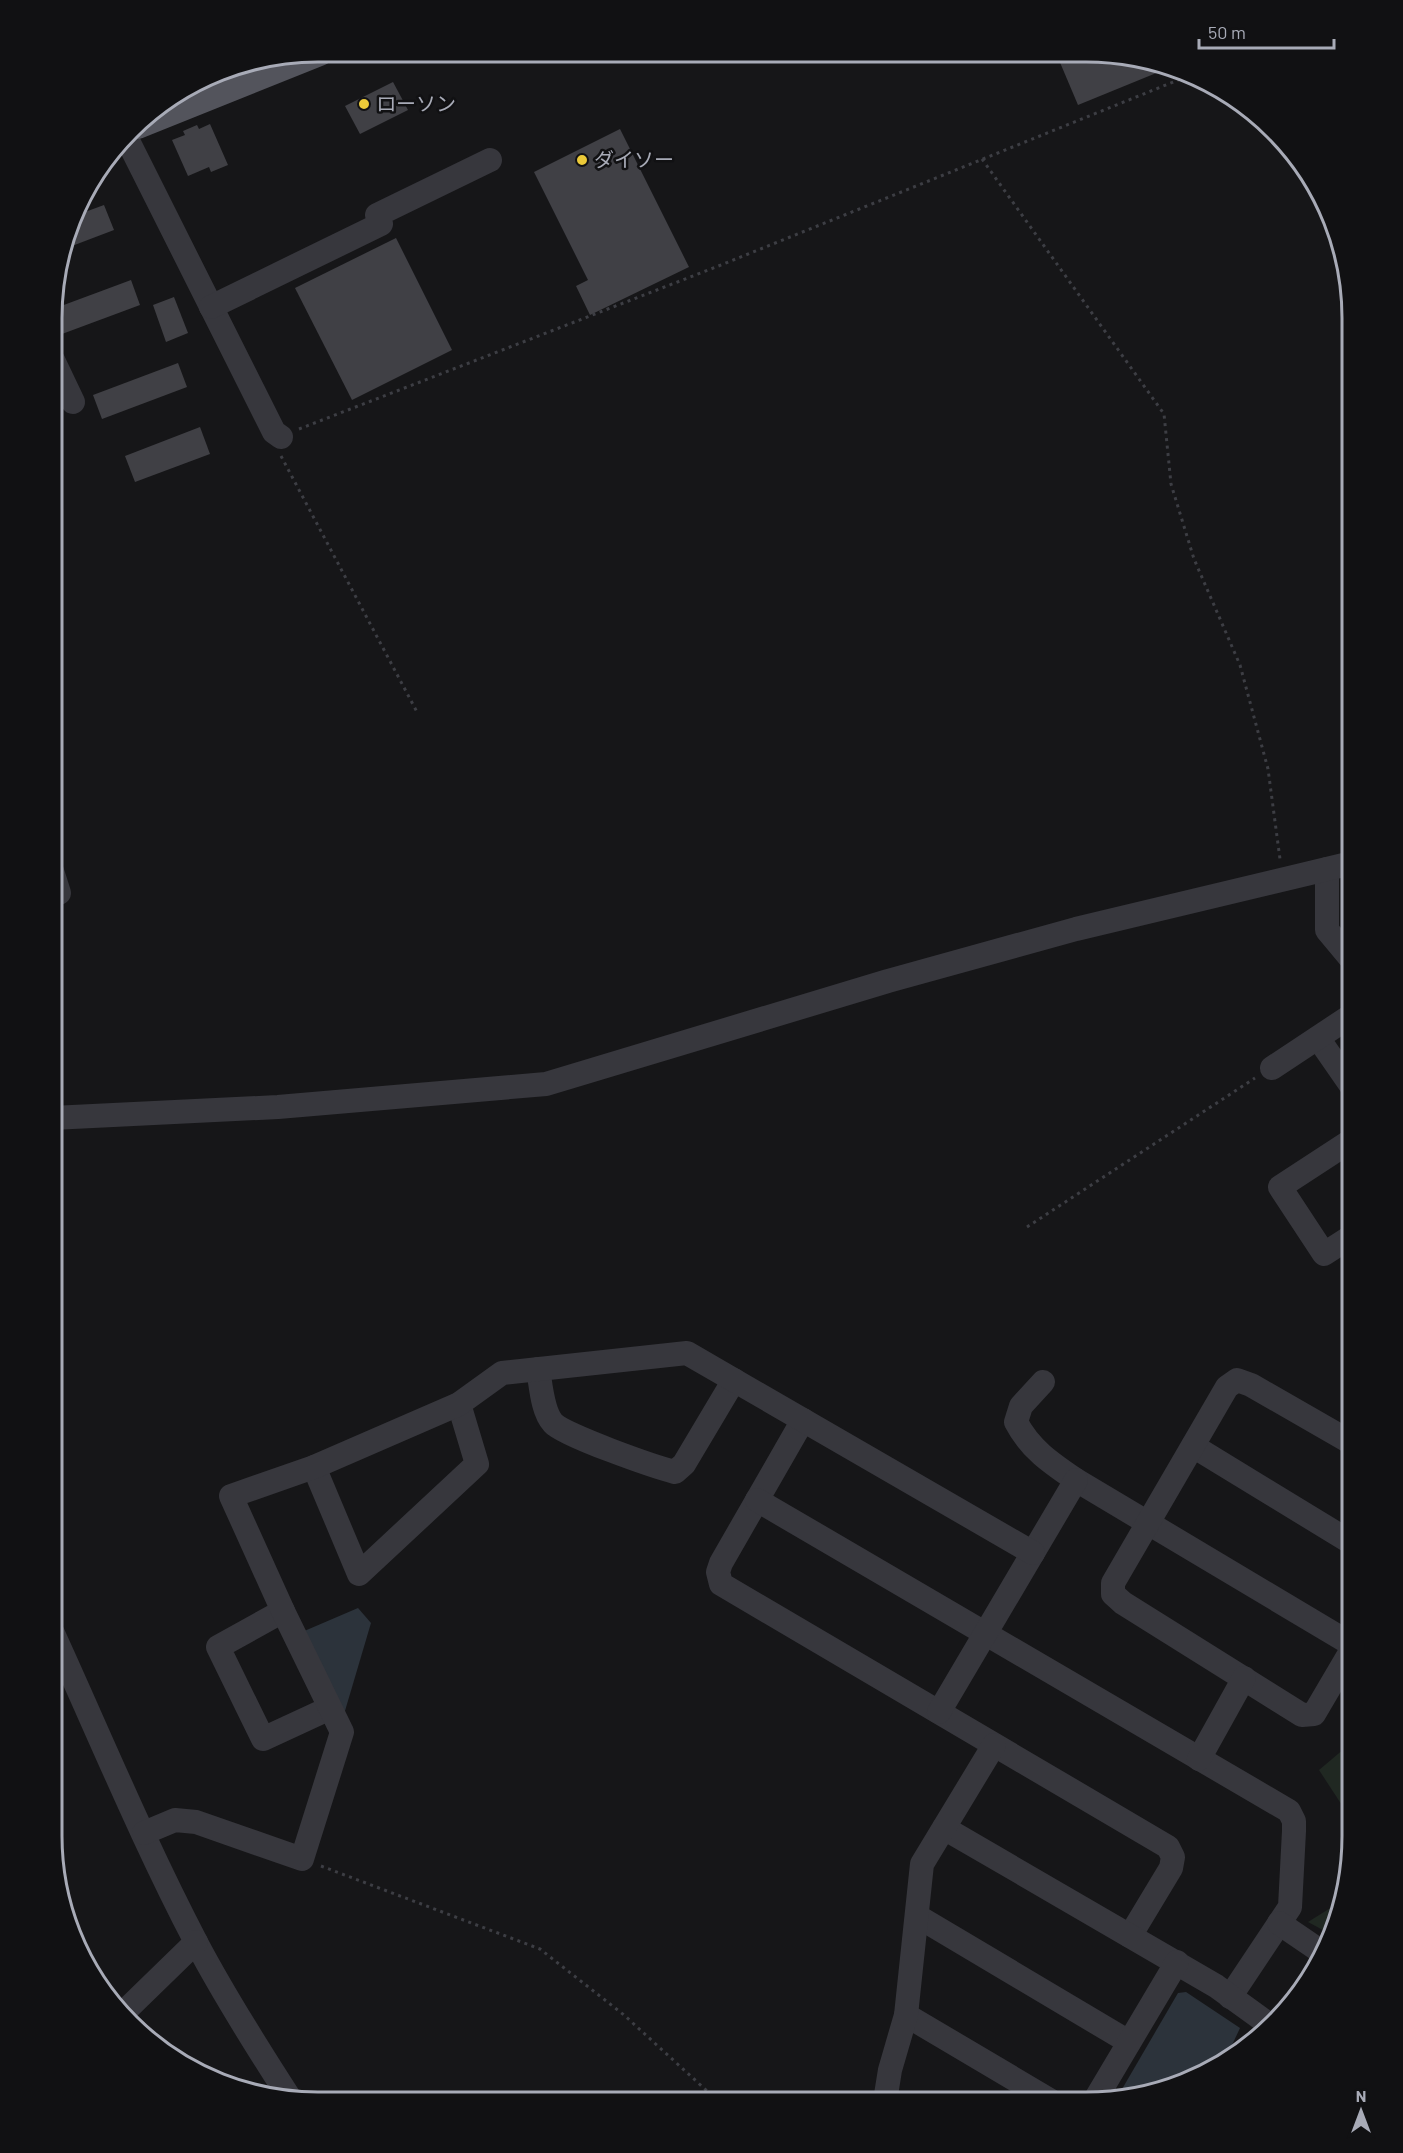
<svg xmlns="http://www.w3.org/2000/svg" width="1403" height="2153" font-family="Barlow,'Noto Sans JP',sans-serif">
<rect width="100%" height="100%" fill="#161618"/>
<g fill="#202822">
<polygon points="1351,1743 1351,1819 1319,1770"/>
<polygon points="1340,1902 1332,1935 1308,1922"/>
</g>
<g fill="#2c333b">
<polygon points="358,1608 371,1623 342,1721 302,1632"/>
<polygon points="1186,1992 1240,2028 1225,2060 1188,2082 1118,2096 1178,1993"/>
</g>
<g fill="#404045">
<polygon points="1056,53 1121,53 1171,67 1078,105"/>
<polygon points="393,82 408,110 360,134 345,106"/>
<polygon points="210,124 228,165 211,172 209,167 188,176 172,140 185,135 183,131 197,125 199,129"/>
<polygon points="620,129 689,267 590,315 576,286 588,280 534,172"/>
<polygon points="104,205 114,230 64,249 74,216"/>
<polygon points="396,238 452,350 352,400 295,288"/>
<polygon points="131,280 140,305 62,334 53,309"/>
<polygon points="174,297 188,333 166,342 153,305"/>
<polygon points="178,363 187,387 102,419 93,395"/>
<polygon points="200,427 210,454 135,482 125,456"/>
</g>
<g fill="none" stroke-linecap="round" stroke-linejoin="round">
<g stroke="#3d3e44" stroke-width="3" stroke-dasharray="3 4.5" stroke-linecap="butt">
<polyline points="982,159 1164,414 1171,484 1194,559 1240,665 1268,769 1280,859"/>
<polyline points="299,429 716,267 1193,74"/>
<polyline points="281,456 417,712"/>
<polyline points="1027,1227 1255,1078"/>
<polyline points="321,1866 540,1949 624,2015 718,2101"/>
</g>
<g stroke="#37373d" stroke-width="24">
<polyline points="126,137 274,432 281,437"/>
<polyline points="211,307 381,224 377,215 490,160"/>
<polyline points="53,360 73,402"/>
<polyline points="1327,869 1327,930 1352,960"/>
<polyline points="52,895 59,893 52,871"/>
<polyline points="1318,1038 1352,1087"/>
<polyline points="1272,1068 1352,1015"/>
<polyline points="52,1118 278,1107 546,1084 888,981 1076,929 1352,863"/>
<polyline points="1352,1236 1324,1254 1280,1187 1352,1140"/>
<path d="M538 1369C541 1385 542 1411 553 1423 563 1435 655 1467 675 1472L684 1464 734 1380"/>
<path d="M1043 1382 1021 1406 1016 1422C1030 1449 1051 1463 1076 1480L1351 1644"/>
<polyline points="803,1420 721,1563 718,1572 721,1584 1168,1847 1173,1857 1171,1868 1130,1936"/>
<polyline points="1193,1446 1352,1543"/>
<polyline points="314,1467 359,1574 477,1464 459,1404"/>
<polyline points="757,1500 1289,1811 1294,1821 1294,1831 1290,1907 1230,1997"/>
<polyline points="283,1611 218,1647 263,1739 330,1708"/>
<path d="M51 1629C99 1734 143 1841 197 1944 225 1997 258 2049 291 2100"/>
<polyline points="1351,1651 1314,1714 1302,1715 1123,1603 1113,1594 1113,1583 1227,1387 1237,1380 1251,1385 1352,1443"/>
<polyline points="939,1712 1076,1480"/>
<polyline points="1199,1759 1244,1678"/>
<polyline points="944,1828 1216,1986 1270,2025"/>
<polyline points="144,1833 175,1820 196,1822 302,1859 342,1732 283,1611 231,1496 314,1467 459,1404 502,1373 687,1353 1033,1553"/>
<polyline points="917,1916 1129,2042"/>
<polyline points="1279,1923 1323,1953"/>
<polyline points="122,2014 196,1942"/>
<polyline points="906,2015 1053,2102"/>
<polyline points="1095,2100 1177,1962"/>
<polyline points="885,2101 890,2070 906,2015 922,1864 994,1745"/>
</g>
<polyline stroke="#53545c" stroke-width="30" points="137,124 319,51"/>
</g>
<g fill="#ecca39" stroke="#111113" stroke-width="2">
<circle cx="364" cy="104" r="6"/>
<circle cx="582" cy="160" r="6"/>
</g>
<g text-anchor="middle" stroke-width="5" stroke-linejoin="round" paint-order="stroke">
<g font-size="20" fill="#a8abb7" stroke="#111113" text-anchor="start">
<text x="376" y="111">ローソン</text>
<text x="594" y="167">ダイソー</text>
</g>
</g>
<path d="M0 0H1403V2153H0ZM318 62H1086A256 256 0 0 1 1342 318V1836A256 256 0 0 1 1086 2092H318A256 256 0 0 1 62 1836V318A256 256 0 0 1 318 62Z" fill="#111113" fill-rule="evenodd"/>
<path fill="none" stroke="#a8abb7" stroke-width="3" d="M318 62H1086A256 256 0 0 1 1342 318V1836A256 256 0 0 1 1086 2092H318A256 256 0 0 1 62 1836V318A256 256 0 0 1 318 62Z"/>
<g transform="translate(1361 2111)" stroke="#111113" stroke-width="4.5" paint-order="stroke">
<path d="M0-4.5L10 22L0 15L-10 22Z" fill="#a8abb7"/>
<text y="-9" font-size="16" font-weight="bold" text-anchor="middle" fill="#a8abb7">N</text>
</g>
<path d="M1199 39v9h135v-9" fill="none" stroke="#a8abb7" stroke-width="3"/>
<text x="1208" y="39" font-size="18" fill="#a8abb7" stroke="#111113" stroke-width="4.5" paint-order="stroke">50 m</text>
</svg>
